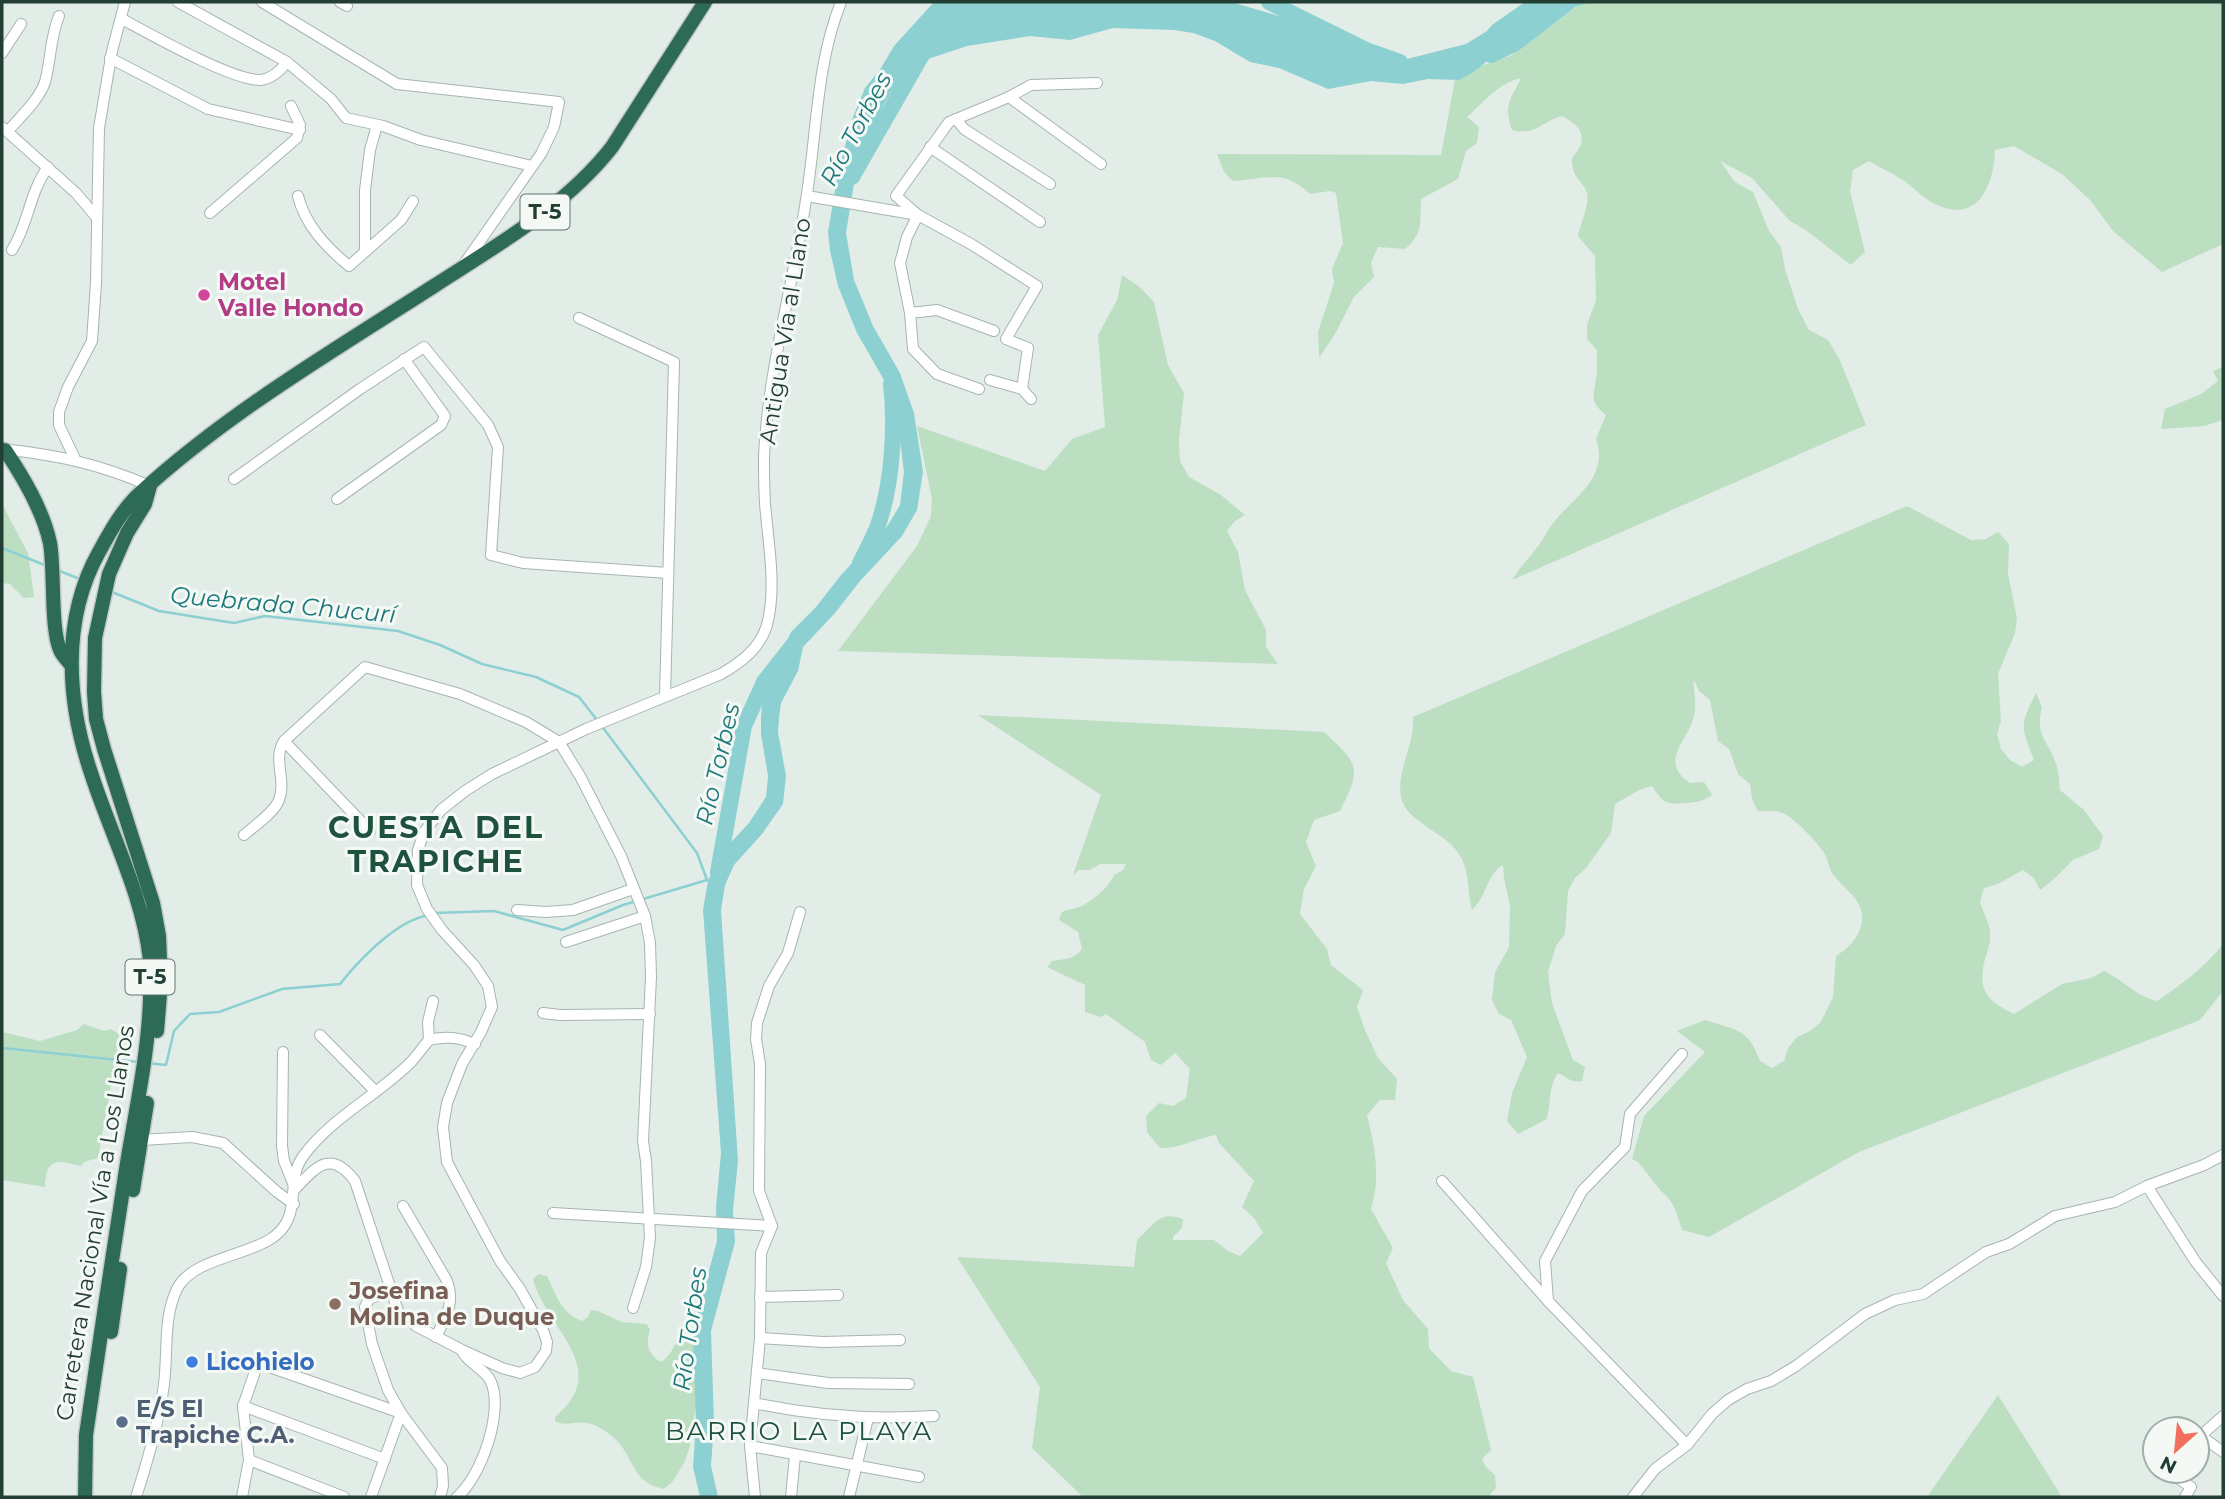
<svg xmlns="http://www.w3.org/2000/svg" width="2225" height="1499" font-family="Montserrat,sans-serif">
<rect width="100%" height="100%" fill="#e3ede8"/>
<g fill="#bcdec1">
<path d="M1583 2H2223V244L2162 272 2113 231 2090 200 2062 174 2014 146 1995 150C1994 186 1977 226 1933 203 1922 197 1913 187 1903 180 1892 173 1880 168 1869 161L1853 170 1850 191 1865 252 1851 265 1807 231 1790 221 1752 178 1720 161 1735 182 1753 192 1769 231 1781 247 1785 269 1798 309 1809 330 1828 340 1839 358 1866 425 1512 580C1520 567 1530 557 1539 545 1544 538 1548 529 1554 522 1575 496 1609 478 1596 439L1606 415C1590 402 1593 398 1596 379 1598 370 1596 359 1597 350L1587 339V325L1596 300 1595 256 1578 236C1580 225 1590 203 1587 193 1581 177 1572 180 1572 158 1589 139 1583 127 1562 116 1541 122 1535 136 1512 130 1503 105 1511 99 1521 78 1497 84 1485 101 1467 117L1479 127 1477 143 1466 151 1458 179 1421 199C1419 224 1425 231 1405 249L1378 247 1371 263 1374 277 1354 297 1335 334 1319 358 1318 332 1334 283 1332 269 1343 243 1336 193 1330 191 1310 194C1283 168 1266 179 1233 181L1224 172 1217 154 1441 155 1456 74 1510 56Z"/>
<polygon points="1122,275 1141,288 1154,302 1168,365 1184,393 1179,441 1180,461 1189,477 1221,495 1245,515 1235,521 1227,531 1238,552 1245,590 1266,630 1266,647 1278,664 838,651 917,546 931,516 932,499 917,426 1045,471 1072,439 1105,427 1098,335 1117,300"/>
<polygon points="2223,367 2223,420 2204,426 2161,429 2165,409 2201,394 2218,381 2213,371"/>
<polygon points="2,504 28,553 34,597 24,598 10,584 2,583"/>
<path d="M1907 506 1971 540 1986 539 1998 532 2009 544 2008 574 2017 618 2015 633 1998 674 2001 721 1997 734 2001 749 2010 760 2022 767 2034 760C2021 726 2019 726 2036 693L2042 707C2035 734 2046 738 2055 761 2059 770 2059 781 2060 790L2084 810 2103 836 2099 849 2073 860 2053 880 2040 890 2034 878 2023 870 1998 884 1984 888 1980 902C1983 912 1990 923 1990 933 1991 942 1988 950 1985 959 1977 990 1987 1001 2014 1014L2062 984 2091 978 2104 971C2123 980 2136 996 2157 1001 2182 984 2204 968 2223 944V991L2200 1020 1859 1152 1709 1237 1682 1230C1677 1215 1674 1200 1661 1191L1638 1162 1632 1159 1644 1116 1705 1052 1677 1031 1705 1020C1736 1030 1748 1028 1760 1061L1772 1068 1784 1061 1788 1048 1797 1037 1810 1031 1821 1022 1833 997 1836 956C1857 944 1872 919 1854 897 1847 889 1839 882 1832 873 1828 866 1828 859 1824 853 1819 844 1794 818 1785 814 1778 810 1767 811 1758 811L1752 799 1750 784 1738 774 1729 749 1718 741 1710 700 1699 691 1694 680C1693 690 1696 699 1695 709 1694 738 1655 759 1690 783L1704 782 1712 795C1702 802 1697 802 1685 803 1666 805 1662 802 1652 786L1639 790 1615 804 1611 833 1586 868 1575 878 1568 891 1565 934 1556 946 1548 972 1552 1003 1573 1060 1585 1067 1582 1081C1570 1083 1567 1077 1558 1073 1548 1088 1551 1102 1547 1119L1518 1134 1507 1121 1512 1093 1527 1057 1511 1020 1499 1014 1492 1000 1495 972 1509 947 1510 906 1504 878 1503 865C1487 874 1488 894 1472 910 1467 892 1470 874 1461 857 1446 831 1406 823 1401 797 1396 771 1415 745 1413 717Z"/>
<path d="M978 715 1324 732C1359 764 1362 768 1340 811L1314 820 1306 842 1316 866 1304 889 1300 914 1327 949 1331 965 1363 990 1357 1007 1365 1030 1378 1058 1397 1079 1395 1100H1380L1367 1115C1375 1148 1381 1177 1371 1209L1393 1248 1386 1263 1403 1300 1428 1329 1429 1348 1451 1371 1473 1377 1491 1450 1482 1459 1486 1467 1495 1475 1496 1488 1488 1497H1083L1032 1448 1040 1387 957 1257 1134 1267 1137 1240C1154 1225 1159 1210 1183 1219L1182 1228 1173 1237V1240H1214L1228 1251 1240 1256 1263 1233 1254 1218 1242 1207 1254 1181 1219 1143 1216 1135C1196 1138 1180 1149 1160 1148L1147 1132 1146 1116 1159 1103 1173 1106 1186 1098 1190 1069 1175 1053 1161 1065 1151 1060 1145 1042 1106 1014 1100 1017 1085 1012V985L1047 967 1052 961C1064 959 1074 960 1082 949L1078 932 1059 920 1062 912C1068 909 1074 909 1079 907 1092 902 1109 887 1114 875L1123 870 1126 864H1100L1090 870H1079L1073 875 1101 795Z"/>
<path d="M84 1024 104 1031 111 1029 120 1035 98 1158 84 1162 81 1166C57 1160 46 1157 45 1187L2 1180V1032L40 1041 77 1030Z"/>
<path d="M539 1274 547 1276C556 1295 561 1313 582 1321L588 1317 591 1310 598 1311 622 1322 646 1324 650 1329C646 1344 647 1354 661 1362 677 1352 671 1338 694 1328L701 1371 690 1446 684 1463 673 1481 664 1489C630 1483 635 1455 612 1436 605 1431 596 1424 587 1423 575 1421 566 1427 555 1421V1417C614 1369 546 1329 533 1279Z"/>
<polygon points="1998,1395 2062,1497 1927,1497"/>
</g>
<polygon fill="#8cd0d2" points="934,2 1231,2 1303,23 1338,41 1367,52 1403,60 1466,44 1487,31 1492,25 1525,2 1591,2 1555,13 1533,33 1500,51 1472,73 1459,80 1428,79 1403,84 1371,81 1328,89 1279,68 1250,62 1215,41 1193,33 1174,30 1113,28 1070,40 1030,36 967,46 925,60 897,83 884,104 865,145 855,177 846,233 854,280 873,326 900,373 914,413 923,472 917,510 902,536 860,581 835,613 803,647 798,671 781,703 779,718 778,732 786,776 783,804 762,834 734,865 725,885 721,910 738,1161 733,1210 735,1242 711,1331 714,1424 711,1466 718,1497 700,1497 693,1467 696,1423 693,1330 717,1241 716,1207 721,1153 703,910 708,881 719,855 749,823 766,797 768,776 761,734 761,716 763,698 780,666 787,641 791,632 816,607 841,575 888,525 900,505 904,472 897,417 884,380 857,333 838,286 830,251 828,232 838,172 853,117 865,88 881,68 894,46"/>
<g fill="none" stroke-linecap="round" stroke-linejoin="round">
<g stroke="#8cd0d2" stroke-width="2.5">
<polyline points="2,548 47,566"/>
<polyline points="57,570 80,579"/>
<polyline points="112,592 159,611 234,623 265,616 398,631 440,645 482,664 536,677 579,697 597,720"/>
<polyline points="601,725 697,853 707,880 711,882"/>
<polyline points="435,913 494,911 563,930 623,905 707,880"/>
<polyline points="2,1048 138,1062"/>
<path d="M148 1063 166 1065 174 1031 190 1014 219 1012 282 989 340 984C360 959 397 920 429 915"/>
</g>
<g stroke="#8cd0d2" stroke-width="16">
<polyline points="1269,2 1366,50 1400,62"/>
<polyline points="1491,55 1514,44 1569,2"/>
<polyline points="852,177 923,53"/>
<path d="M860 563C866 551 872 540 877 528 892 487 896 428 891 384"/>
<polyline points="718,872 744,726 764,682 793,645"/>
</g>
<g stroke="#a6b5ae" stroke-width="12">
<g id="minor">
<polyline points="178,2 287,62 331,99 346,118 383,126 421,140 532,166"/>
<polyline points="262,2 397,84 559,102 554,127 541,154 464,264"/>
<polyline points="340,2 347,6"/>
<path d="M122 19C150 34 231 80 260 80 271 79 281 70 287 62"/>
<polyline points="2,53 21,24"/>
<polyline points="110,58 208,109 300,130"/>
<polyline points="1009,97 1101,164"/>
<polyline points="956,119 964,129 1050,184"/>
<polyline points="2,127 76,193 97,218"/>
<path d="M8 131C20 117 39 100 45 82 51 60 50 38 59 16"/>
<polyline points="930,147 1040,222"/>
<path d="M298 196C305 225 326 247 349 266L401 220 413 201"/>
<polyline points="807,196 918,215 907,237 900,263 910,313 913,349 937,374 979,389"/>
<polyline points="210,213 297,138 300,125 291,106"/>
<path d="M12 250C29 223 29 193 48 167"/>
<polyline points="365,251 365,190 370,150 377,125"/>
<polyline points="910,313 937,310 994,331"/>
<polyline points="579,318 674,362 665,696"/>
<polyline points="990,380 1022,389 1031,399"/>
<polyline points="1022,389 1028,348 1006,339 1037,286 971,244 918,215 896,196 949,122 1009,97 1031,85 1097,83"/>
<path d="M2 449C58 455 99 464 150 486"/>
<polyline points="75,459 59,425 59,412 68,387 92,341 96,283 99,128 112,51 125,2"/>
<polyline points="234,479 360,389 424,347 488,425 498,447 491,555 523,563 668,573"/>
<polyline points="337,499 441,425 445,416 404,359"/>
<polyline points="284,741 370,831"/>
<path d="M244 835C254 826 274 813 279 800 287 780 272 759 284 741L365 667 460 694 526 722 559 742 580 776 621 856 645 916 650 943 651 977 643 1141 646 1161 650 1238 646 1267 633 1308"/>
<polyline points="517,910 546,912 573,910 633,889"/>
<polyline points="566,942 645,916"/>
<polyline points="543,1013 560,1015 650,1014"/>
<polyline points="320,1035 375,1091"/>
<polyline points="429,1040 428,1022 433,1001"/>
<polyline points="283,1052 282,1146 284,1161 293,1183"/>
<polyline points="141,1140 192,1137 223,1143 277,1192 294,1204"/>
<polyline points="1442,1181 1548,1301 1687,1445"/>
<polyline points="2147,1186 2195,1261 2223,1296"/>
<path d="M295 1189C317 1166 331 1149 355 1181L398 1311 416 1326 462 1350 502 1368 520 1373 535 1367 546 1351 547 1342 543 1330 520 1289 500 1261 447 1162 443 1127 447 1103 462 1064 481 1032 492 1007 488 986 474 965 442 930 427 909 417 885 418 850 424 832 441 810 465 791 492 774 586 729 721 674C742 662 760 648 767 625 777 586 768 543 765 503 764 483 763 460 765 440 771 359 794 280 806 200 817 133 816 65 841 2"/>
<path d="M403 1206 446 1279C456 1302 446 1316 436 1337"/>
<polyline points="553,1213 772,1226"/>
<polyline points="390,1291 369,1299 365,1307 372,1344 388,1390 401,1413 442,1468 443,1486 440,1497"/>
<polyline points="760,1297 838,1295"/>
<polyline points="1548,1301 1545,1261 1582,1191 1625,1147 1630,1114 1682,1054"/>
<polyline points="760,1338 823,1342 900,1340"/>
<polyline points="757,1373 828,1383 909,1384"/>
<path d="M754 1403C814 1416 872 1420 934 1416"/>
<polyline points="243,1406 385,1459"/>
<polyline points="2201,1436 2223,1452"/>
<polyline points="2197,1439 2223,1416"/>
<polyline points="750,1446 919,1477"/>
<polyline points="249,1460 344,1497"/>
<polyline points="2167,1471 2191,1487 2185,1497"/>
<path d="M136 1497C148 1460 159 1423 164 1384 168 1353 163 1317 177 1289 191 1260 243 1256 269 1240 306 1218 283 1182 304 1155 333 1116 380 1094 412 1061 418 1054 423 1047 429 1040 446 1036 458 1037 475 1044"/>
<polyline points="242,1497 249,1460 243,1406 258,1363 401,1413 371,1497"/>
<path d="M457 1497C481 1477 504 1412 491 1382 486 1369 468 1364 462 1351"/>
<polyline points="755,1497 750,1446 760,1338 761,1253 772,1226 759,1191 760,1064 756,1039 757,1023 769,986 788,953 800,912"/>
<polyline points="791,1497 795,1456"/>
<polyline points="849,1497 868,1418"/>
<polyline points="1633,1497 1655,1469 1687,1445 1712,1414 1728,1400 1747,1389 1771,1381 1796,1366 1865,1314 1895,1300 1923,1294 1986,1252 2009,1244 2055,1216 2115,1202 2147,1186 2204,1165 2223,1155"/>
</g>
</g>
<g stroke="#c1c9c6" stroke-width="17">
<g id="highway">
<path d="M5 450C23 477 43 510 50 543 55 571 50 631 61 652 63 656 68 661 71 665"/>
<polyline points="150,486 145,504 127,533 109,574 95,638 94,692 96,719 104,749 153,903 159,936 161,982 157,1031"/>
<polyline points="133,1190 147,1103"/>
<polyline points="111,1332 120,1269"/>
<path d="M85 1497 86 1435C99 1344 113 1254 127 1163 136 1109 148 1055 150 1000 150 987 151 973 150 960 143 895 111 835 91 773 67 702 61 620 99 552 110 532 122 510 139 494 227 413 333 351 434 286 497 245 565 207 612 147L705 2"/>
</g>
</g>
<use href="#minor" stroke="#fff" stroke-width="10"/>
<use href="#highway" stroke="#2e6b57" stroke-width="14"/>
</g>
<circle fill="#d1479c" stroke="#f4f9f6" stroke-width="2.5" cx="204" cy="295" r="7"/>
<circle fill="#8d6e63" stroke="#f4f9f6" stroke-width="2.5" cx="335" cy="1304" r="7"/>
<circle fill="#3f7fe0" stroke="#f4f9f6" stroke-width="2.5" cx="192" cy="1362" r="7"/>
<circle fill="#5c6f8a" stroke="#f4f9f6" stroke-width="2.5" cx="122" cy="1422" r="7"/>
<g text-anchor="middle" stroke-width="6" stroke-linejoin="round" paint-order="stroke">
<g fill="#f4f9f6" stroke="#62776e" stroke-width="2">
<rect x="520.5" y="194.5" width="49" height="35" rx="5"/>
<rect x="125.5" y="959.5" width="49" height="35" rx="5"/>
</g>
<g font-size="21" font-weight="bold" fill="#233f34">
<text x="545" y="219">T-5</text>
<text x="150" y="984">T-5</text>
</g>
<g font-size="23" font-weight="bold" fill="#b23c85" stroke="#f4f9f6" text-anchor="start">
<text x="218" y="290">Motel<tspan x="218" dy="26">Valle Hondo</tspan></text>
</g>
<g font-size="23" fill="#233f34" stroke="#f4f9f6">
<text transform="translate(785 331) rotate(-81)" y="8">Antigua Vía al Llano</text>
<text transform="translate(95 1223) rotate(-81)" y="8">Carretera Nacional Vía a Los Llanos</text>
</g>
<g font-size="23" font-weight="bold" fill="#785e54" stroke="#f4f9f6" text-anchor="start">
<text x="349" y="1299">Josefina<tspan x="349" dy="26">Molina de Duque</tspan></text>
</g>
<g font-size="23" font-weight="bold" fill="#366cbe" stroke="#f4f9f6" text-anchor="start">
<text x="206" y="1370">Licohielo</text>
</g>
<g font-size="23" font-weight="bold" fill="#4e5e75" stroke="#f4f9f6" text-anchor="start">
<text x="136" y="1417">E/S El<tspan x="136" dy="26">Trapiche C.A.</tspan></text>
</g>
<g font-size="24" font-style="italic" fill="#1c787b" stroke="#f4f9f6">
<text transform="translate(856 129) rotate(-62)" y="8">Río Torbes</text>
<text transform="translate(283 605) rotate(5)" y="8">Quebrada Chucurí</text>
<text transform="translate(718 764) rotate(-77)" y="8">Río Torbes</text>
<text transform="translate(690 1329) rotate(-82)" y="8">Río Torbes</text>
</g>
<g font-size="26" letter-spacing="2" fill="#1e513e" stroke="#f4f9f6">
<text x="799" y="1440">BARRIO LA PLAYA</text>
</g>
<g font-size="30" font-weight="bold" letter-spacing="2" fill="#1e513e" stroke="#f4f9f6">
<text x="436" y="838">CUESTA DEL<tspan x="436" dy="34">TRAPICHE</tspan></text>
</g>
</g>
<rect width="2225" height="1499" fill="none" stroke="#233f34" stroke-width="7"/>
<g transform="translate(2176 1450) rotate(207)"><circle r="33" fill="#f4f9f6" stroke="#a0afa8" stroke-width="2"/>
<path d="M0-5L12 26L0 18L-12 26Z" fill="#f26e5d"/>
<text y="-10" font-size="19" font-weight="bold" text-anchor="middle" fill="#233f34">N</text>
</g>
</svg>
